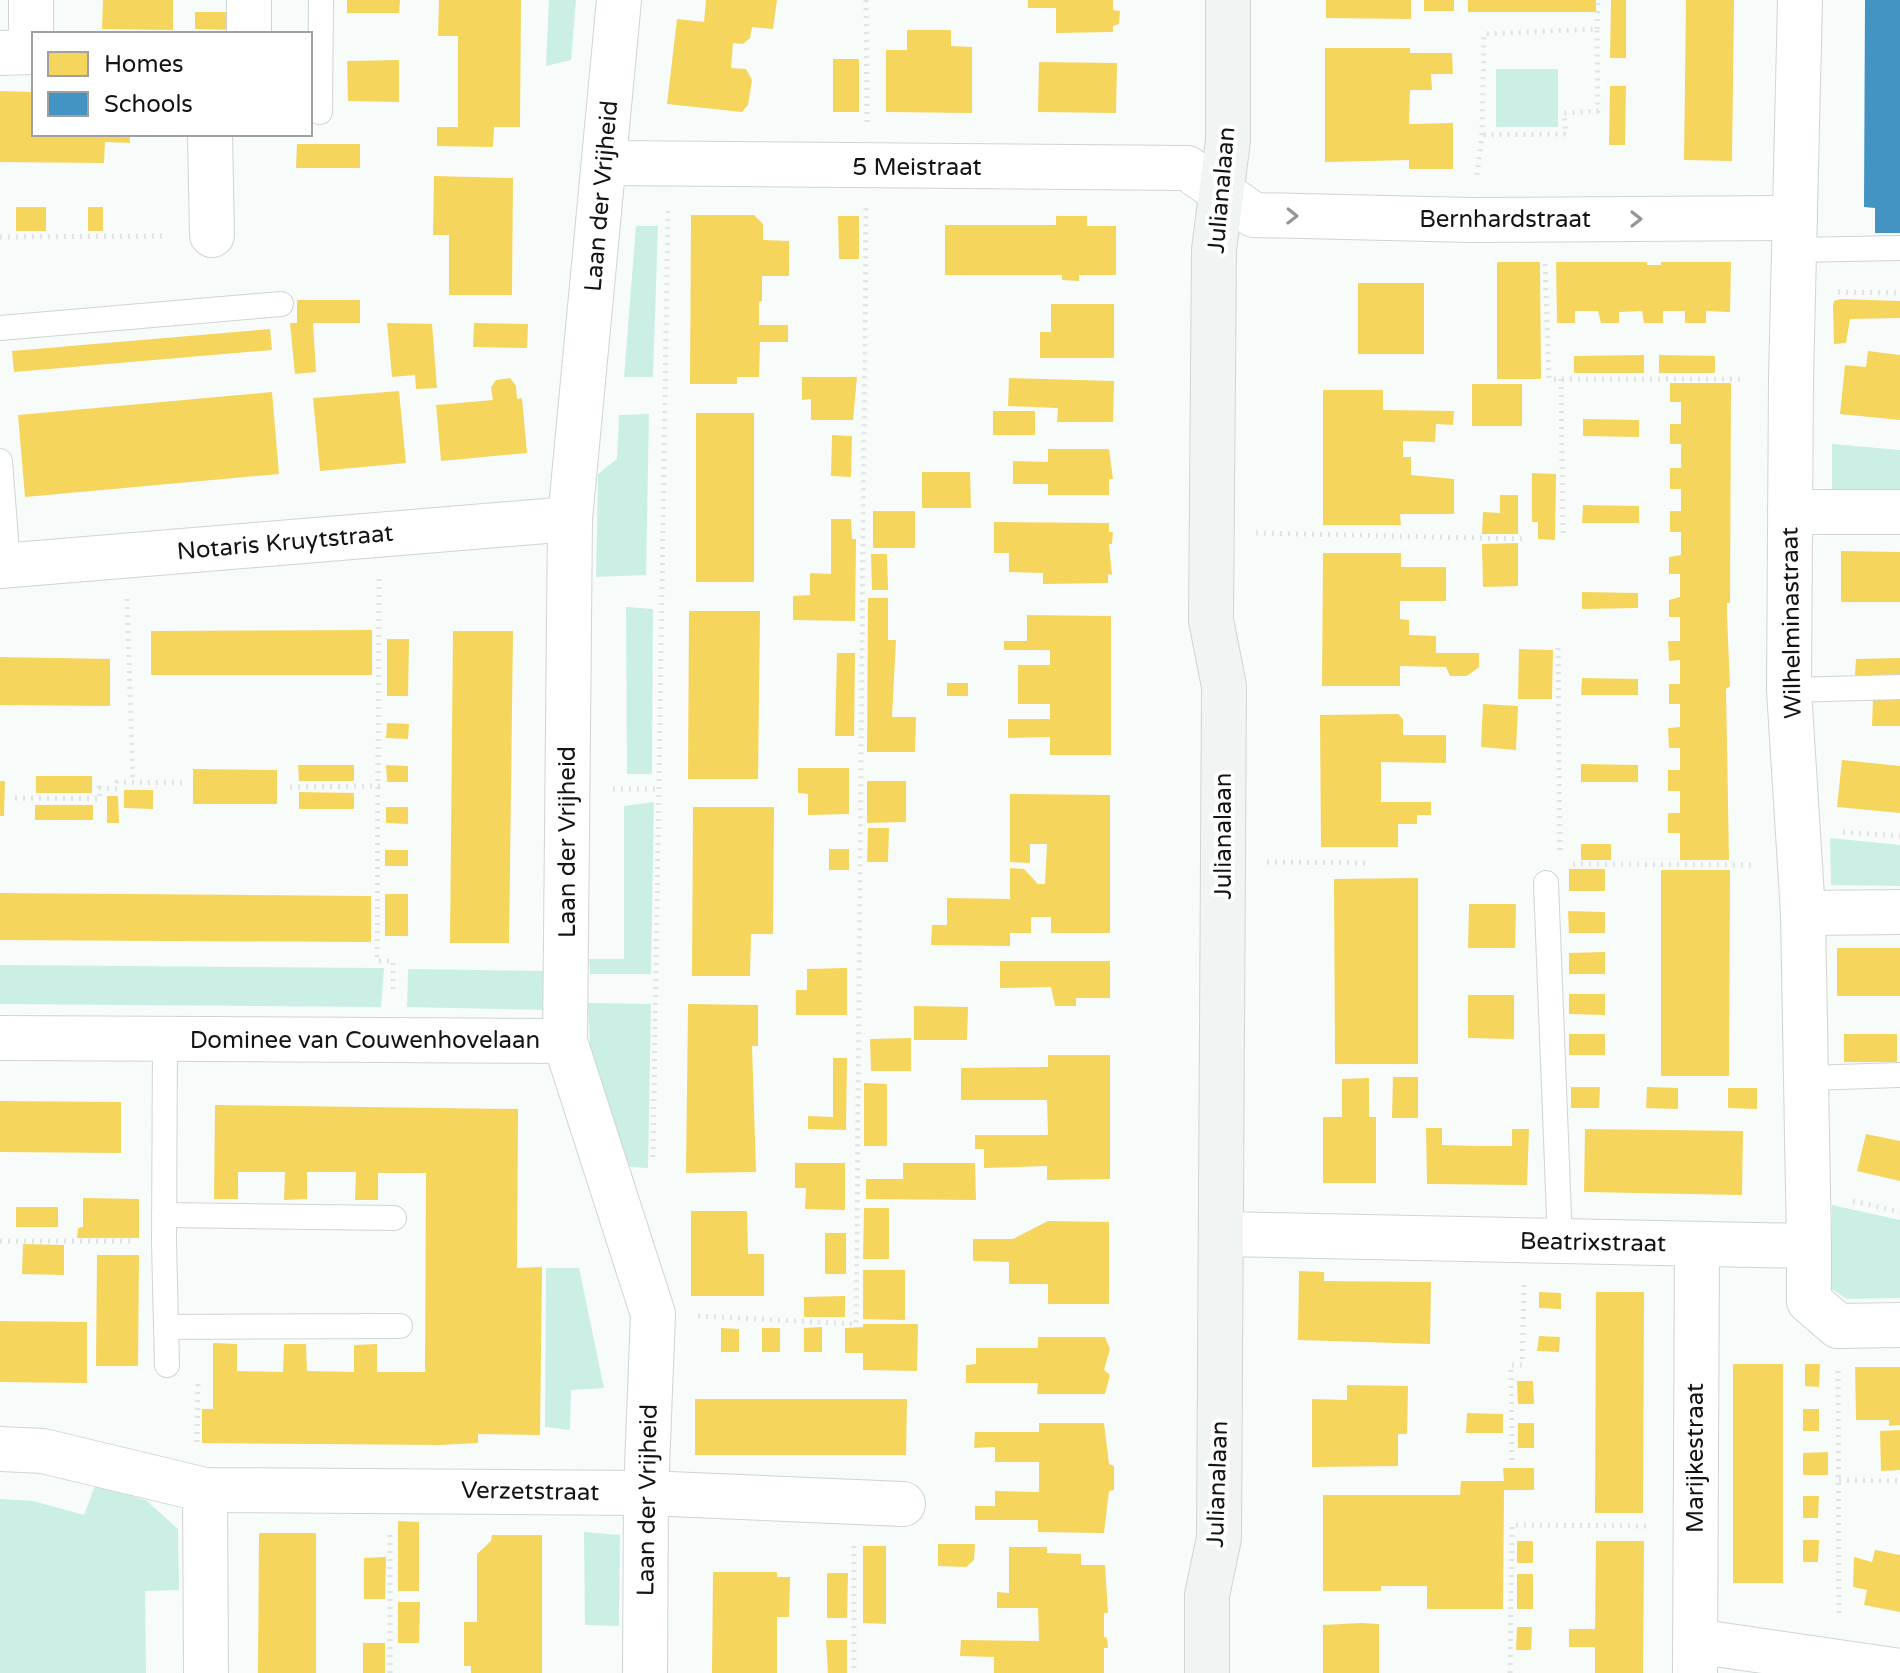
<svg xmlns="http://www.w3.org/2000/svg" width="1900" height="1673" font-family="'Varela Round',sans-serif">
<rect width="100%" height="100%" fill="#f7fcfa"/>
<g fill="#cbefe4">
<polygon points="549,0 576,0 571,60 546,66"/>
<rect x="1496" y="69" width="62" height="58"/>
<polygon points="636,226 658,226 653,377 624,377"/>
<polygon points="649,414 646,575 596,577 598,474 617,459 619,415"/>
<polygon points="1832,444 1900,450 1900,492 1832,491"/>
<polygon points="626,607 653,609 652,774 627,774"/>
<polygon points="654,802 651,974 590,974 589,959 624,959 624,806"/>
<polygon points="1830,838 1900,845 1900,886 1831,885"/>
<polygon points="0,965 384,968 381,1007 0,1004"/>
<polygon points="408,969 545,971 545,1010 407,1007"/>
<polygon points="588,1003 651,1004 648,1168 629,1167 590,1045"/>
<polygon points="1832,1205 1900,1220 1900,1298 1847,1299 1830,1288"/>
<polygon points="546,1268 579,1268 604,1388 571,1390 570,1430 545,1427"/>
<polygon points="96,1483 147,1501 178,1529 179,1590 145,1591 146,1673 0,1673 0,1499 33,1501 84,1515"/>
<polygon points="584,1532 620,1535 619,1626 585,1625"/>
</g>
<g fill="#f6d55c">
<polygon points="103,0 173,0 173,30 102,29"/>
<polygon points="347,0 400,0 399,13 347,13"/>
<polygon points="439,0 521,0 520,127 494,127 493,147 437,146 437,127 458,127 458,36 438,36"/>
<polygon points="706,0 777,0 773,29 752,27 750,38 743,44 733,43 731,68 746,69 752,80 748,105 742,112 667,104 677,19 704,22"/>
<polygon points="1028,0 1113,0 1113,10 1120,11 1119,24 1113,26 1113,32 1056,33 1056,8 1028,8"/>
<polygon points="1326,0 1411,0 1411,19 1326,18"/>
<rect x="1424" y="0" width="30" height="11"/>
<rect x="1468" y="0" width="128" height="12"/>
<polygon points="1611,0 1626,0 1626,58 1610,58"/>
<polygon points="1686,0 1734,0 1732,161 1684,160"/>
<polygon points="195,12 232,12 232,30 195,29"/>
<polygon points="907,30 951,30 951,46 972,47 972,113 886,112 886,50 907,50"/>
<polygon points="1325,48 1410,48 1410,53 1452,53 1453,74 1431,74 1432,90 1410,90 1409,124 1453,123 1453,169 1409,169 1409,160 1325,162"/>
<rect x="833" y="59" width="26" height="53"/>
<polygon points="399,60 399,102 348,101 347,61"/>
<polygon points="1039,62 1117,63 1116,113 1038,112"/>
<polygon points="1610,86 1626,86 1625,145 1609,145"/>
<polygon points="0,91 34,92 34,134 130,134 130,143 105,142 104,163 0,162"/>
<polygon points="297,144 360,144 360,168 296,168"/>
<polygon points="434,176 513,178 512,295 449,295 449,235 433,235"/>
<rect x="16" y="207" width="30" height="24"/>
<rect x="88" y="207" width="15" height="24"/>
<polygon points="691,215 754,215 763,224 763,240 789,241 789,276 762,276 762,301 759,302 759,325 788,325 788,342 760,342 759,377 737,377 737,384 690,384"/>
<polygon points="838,216 859,216 859,259 839,259"/>
<polygon points="1056,216 1087,216 1087,226 1116,226 1116,275 1079,275 1079,281 1062,280 1062,275 945,275 945,225 1056,225"/>
<polygon points="1497,262 1540,262 1541,379 1497,379"/>
<polygon points="1556,262 1647,262 1647,265 1661,265 1661,262 1731,262 1730,312 1706,311 1706,323 1685,323 1685,311 1663,311 1663,323 1644,323 1642,311 1619,312 1619,323 1601,323 1598,311 1575,311 1575,323 1557,323"/>
<rect x="1358" y="283" width="66" height="71"/>
<polygon points="1841,299 1900,301 1900,318 1850,319 1846,343 1834,344 1833,306 1834,301"/>
<polygon points="297,300 360,300 360,323 313,323 316,372 295,374 290,323 297,323"/>
<polygon points="1051,304 1114,304 1114,358 1040,358 1040,332 1051,332"/>
<polygon points="387,323 432,324 437,388 416,389 415,375 392,377"/>
<polygon points="474,323 528,324 527,348 473,347"/>
<polygon points="270,329 272,350 14,372 12,351"/>
<polygon points="1868,351 1900,355 1900,420 1840,414 1845,365 1866,367"/>
<polygon points="1644,355 1644,373 1574,373 1574,356"/>
<polygon points="1659,355 1715,356 1715,373 1659,373"/>
<polygon points="802,377 857,377 853,420 811,420 811,399 802,400"/>
<polygon points="510,378 516,386 517,399 522,398 527,453 441,461 436,405 493,400 491,387 496,380"/>
<polygon points="1009,378 1114,381 1113,422 1057,422 1058,408 1008,406"/>
<polygon points="1670,383 1731,383 1730,603 1727,603 1727,616 1730,686 1726,689 1729,860 1680,860 1680,833 1668,833 1668,813 1680,813 1680,791 1668,791 1668,770 1680,770 1680,748 1669,748 1668,728 1680,727 1680,704 1669,704 1669,684 1680,684 1680,660 1669,661 1668,641 1680,641 1680,617 1669,617 1669,600 1680,597 1680,574 1669,574 1669,557 1681,555 1681,532 1670,532 1670,511 1681,511 1681,489 1670,489 1670,468 1681,468 1681,444 1670,444 1670,424 1681,424 1681,402 1670,402"/>
<rect x="1472" y="384" width="50" height="42"/>
<polygon points="1323,390 1383,390 1383,410 1454,411 1453,425 1436,424 1435,442 1403,441 1403,457 1411,457 1411,475 1454,479 1454,514 1400,514 1401,525 1323,525"/>
<polygon points="399,391 406,463 320,471 313,398"/>
<polygon points="272,392 279,474 25,497 18,415"/>
<rect x="993" y="411" width="42" height="24"/>
<rect x="696" y="413" width="58" height="169"/>
<polygon points="1583,419 1639,420 1639,437 1583,436"/>
<polygon points="832,435 852,436 851,477 831,476"/>
<polygon points="1048,449 1109,449 1113,479 1109,479 1109,495 1048,495 1048,484 1013,484 1013,461 1048,462"/>
<polygon points="922,472 970,472 971,508 922,508"/>
<polygon points="1532,473 1556,474 1555,540 1538,539 1538,522 1532,522"/>
<polygon points="1500,495 1518,495 1518,534 1482,534 1483,512 1500,513"/>
<polygon points="1583,505 1639,506 1639,523 1582,523"/>
<rect x="873" y="511" width="42" height="37"/>
<polygon points="831,519 851,519 852,539 856,539 855,621 793,620 793,596 810,595 810,573 831,574"/>
<polygon points="994,522 1109,523 1109,532 1113,532 1112,544 1109,544 1112,575 1108,574 1108,583 1043,584 1043,573 1009,572 1009,553 994,553"/>
<polygon points="1518,543 1518,586 1483,587 1482,544"/>
<polygon points="1841,551 1900,552 1900,602 1841,602"/>
<polygon points="1323,553 1401,553 1401,567 1446,567 1446,601 1400,601 1400,619 1409,620 1409,635 1436,636 1436,653 1479,653 1479,667 1467,676 1450,676 1446,667 1400,666 1400,686 1322,686"/>
<polygon points="871,554 887,554 888,590 872,590"/>
<polygon points="1582,592 1638,593 1638,608 1582,609"/>
<polygon points="868,598 888,598 888,640 896,640 892,717 916,717 915,752 867,752"/>
<polygon points="689,611 760,611 758,779 688,779"/>
<polygon points="1027,615 1111,616 1111,755 1050,755 1050,737 1008,738 1008,719 1050,719 1050,704 1018,704 1018,665 1050,665 1050,650 1004,650 1004,641 1027,641"/>
<polygon points="372,630 372,675 151,675 151,631"/>
<polygon points="453,631 513,631 509,943 450,943"/>
<polygon points="387,639 409,639 408,696 387,696"/>
<polygon points="1519,649 1553,650 1552,699 1518,699"/>
<polygon points="837,653 855,653 854,736 835,736"/>
<polygon points="0,657 110,659 110,706 0,705"/>
<polygon points="1900,658 1900,675 1855,675 1856,659"/>
<polygon points="1582,678 1638,679 1638,695 1581,695"/>
<rect x="947" y="683" width="21" height="13"/>
<polygon points="1873,699 1900,700 1900,726 1872,726"/>
<polygon points="1483,704 1518,706 1516,750 1481,747"/>
<polygon points="1398,714 1403,719 1403,735 1446,735 1446,763 1381,762 1381,802 1431,802 1431,815 1417,815 1417,824 1398,824 1398,847 1321,847 1320,715"/>
<polygon points="387,723 409,724 408,739 386,738"/>
<polygon points="1842,760 1900,766 1900,813 1837,807"/>
<polygon points="1581,764 1638,765 1638,782 1581,782"/>
<polygon points="298,765 354,765 354,781 299,781"/>
<polygon points="386,765 408,766 408,782 387,782"/>
<polygon points="798,768 849,768 849,814 808,815 808,794 798,793"/>
<polygon points="193,769 277,770 277,804 193,804"/>
<rect x="36" y="776" width="56" height="17"/>
<polygon points="0,781 5,781 4,816 0,816"/>
<polygon points="867,781 906,781 906,822 867,823"/>
<polygon points="124,790 153,790 153,809 124,808"/>
<polygon points="299,792 354,793 354,809 299,809"/>
<polygon points="1010,794 1110,795 1110,933 1051,933 1051,917 1031,917 1031,933 1010,933 1010,946 931,945 932,925 947,925 947,898 1010,899 1010,868 1024,869 1038,884 1045,884 1047,844 1030,844 1030,863 1010,862"/>
<polygon points="107,796 118,796 119,823 107,823"/>
<rect x="35" y="805" width="58" height="15"/>
<polygon points="386,807 408,807 408,824 386,823"/>
<polygon points="693,807 774,807 773,934 751,934 750,976 692,976"/>
<polygon points="868,828 889,828 888,862 867,862"/>
<rect x="1581" y="844" width="30" height="16"/>
<rect x="829" y="849" width="20" height="21"/>
<rect x="385" y="850" width="23" height="16"/>
<rect x="1569" y="869" width="36" height="22"/>
<polygon points="1661,870 1730,870 1729,1076 1661,1076"/>
<polygon points="1418,878 1418,1064 1335,1064 1334,879"/>
<polygon points="0,893 371,896 371,942 0,940"/>
<rect x="385" y="894" width="23" height="42"/>
<polygon points="1469,904 1516,904 1515,948 1468,948"/>
<polygon points="1568,911 1605,912 1605,933 1569,933"/>
<rect x="1837" y="948" width="63" height="48"/>
<polygon points="1605,952 1605,974 1569,974 1569,953"/>
<polygon points="1000,961 1110,961 1110,998 1076,998 1076,1006 1055,1006 1051,987 1000,988"/>
<polygon points="847,968 847,1015 796,1015 796,990 807,990 807,969"/>
<polygon points="1569,994 1605,994 1605,1015 1569,1014"/>
<polygon points="1468,995 1514,995 1514,1039 1468,1038"/>
<polygon points="688,1004 758,1005 758,1046 752,1046 756,1172 686,1173"/>
<polygon points="914,1006 968,1007 967,1040 914,1040"/>
<rect x="1569" y="1034" width="36" height="21"/>
<rect x="1844" y="1034" width="53" height="28"/>
<polygon points="911,1038 911,1071 871,1071 870,1039"/>
<polygon points="1048,1055 1110,1055 1110,1179 1047,1180 1047,1166 984,1168 984,1149 975,1149 975,1135 1048,1135 1047,1100 961,1100 961,1068 1048,1067"/>
<polygon points="833,1058 847,1058 846,1130 808,1129 808,1116 833,1117"/>
<polygon points="1393,1077 1418,1077 1418,1118 1392,1118"/>
<polygon points="1369,1078 1369,1117 1376,1117 1376,1183 1323,1183 1323,1117 1342,1117 1342,1079"/>
<polygon points="864,1083 887,1084 887,1146 864,1146"/>
<polygon points="1571,1087 1600,1087 1599,1108 1571,1108"/>
<polygon points="1647,1087 1678,1088 1678,1109 1646,1108"/>
<polygon points="1728,1088 1757,1088 1757,1109 1728,1108"/>
<polygon points="0,1101 121,1102 121,1153 0,1152"/>
<polygon points="215,1105 518,1109 517,1268 542,1267 540,1435 478,1434 478,1443 440,1445 202,1443 202,1409 213,1409 213,1343 237,1344 237,1371 283,1372 284,1344 306,1344 307,1371 354,1372 354,1345 377,1344 377,1372 425,1372 426,1173 378,1173 378,1200 355,1200 356,1172 307,1172 307,1199 284,1200 285,1172 238,1172 238,1199 214,1199"/>
<polygon points="1426,1128 1442,1128 1442,1145 1477,1146 1512,1146 1512,1129 1529,1129 1527,1185 1427,1184"/>
<polygon points="1585,1129 1743,1131 1742,1195 1584,1192"/>
<polygon points="1866,1134 1900,1141 1900,1181 1857,1171"/>
<polygon points="795,1163 845,1163 845,1210 805,1209 806,1188 795,1188"/>
<polygon points="903,1163 975,1163 976,1200 866,1199 866,1179 903,1179"/>
<polygon points="83,1198 139,1199 139,1238 77,1238 78,1228 83,1227"/>
<rect x="16" y="1207" width="42" height="20"/>
<polygon points="864,1208 889,1208 889,1259 863,1259"/>
<polygon points="691,1211 747,1211 748,1254 764,1254 764,1296 691,1296"/>
<polygon points="1048,1221 1109,1222 1109,1304 1048,1304 1048,1284 1009,1284 1009,1262 973,1261 973,1239 1013,1239"/>
<rect x="825" y="1233" width="21" height="41"/>
<polygon points="23,1244 64,1245 64,1275 22,1274"/>
<polygon points="97,1255 139,1255 138,1366 96,1366"/>
<polygon points="863,1270 905,1270 905,1320 863,1319"/>
<polygon points="1299,1271 1324,1272 1324,1281 1431,1282 1430,1344 1298,1340"/>
<polygon points="1539,1292 1561,1293 1561,1309 1539,1308"/>
<polygon points="1596,1292 1644,1292 1643,1513 1595,1513"/>
<polygon points="845,1296 845,1317 804,1317 804,1297"/>
<polygon points="0,1321 87,1322 87,1383 0,1382"/>
<polygon points="863,1324 918,1324 917,1371 863,1370 863,1353 845,1353 845,1328 863,1327"/>
<polygon points="822,1327 822,1352 804,1352 804,1328"/>
<polygon points="721,1328 739,1329 739,1352 721,1352"/>
<rect x="762" y="1328" width="18" height="24"/>
<polygon points="1539,1336 1560,1337 1559,1352 1537,1351"/>
<polygon points="1038,1337 1105,1337 1110,1349 1104,1370 1110,1375 1105,1394 1037,1394 1038,1383 966,1383 966,1365 976,1364 976,1348 1038,1348"/>
<rect x="1733" y="1364" width="50" height="219"/>
<polygon points="1805,1364 1820,1364 1819,1387 1805,1386"/>
<polygon points="1855,1367 1900,1367 1900,1425 1889,1426 1889,1420 1856,1420"/>
<polygon points="1517,1381 1533,1381 1534,1404 1518,1404"/>
<polygon points="1347,1385 1408,1386 1407,1434 1398,1434 1398,1466 1312,1467 1312,1399 1347,1400"/>
<polygon points="695,1399 907,1399 906,1455 695,1455"/>
<rect x="1803" y="1409" width="16" height="22"/>
<polygon points="1467,1413 1503,1414 1503,1433 1466,1433"/>
<polygon points="1039,1423 1104,1423 1109,1464 1114,1466 1114,1490 1109,1491 1104,1533 1038,1532 1038,1520 975,1520 975,1506 995,1506 995,1491 1039,1492 1039,1462 995,1462 995,1447 974,1448 975,1432 1039,1432"/>
<rect x="1518" y="1423" width="16" height="25"/>
<polygon points="1900,1430 1900,1470 1881,1471 1880,1431"/>
<polygon points="1828,1452 1828,1475 1803,1475 1803,1453"/>
<polygon points="1503,1468 1534,1468 1534,1490 1504,1490 1503,1609 1427,1609 1427,1586 1381,1586 1381,1591 1323,1591 1323,1495 1460,1495 1461,1481 1504,1481"/>
<polygon points="1803,1496 1819,1496 1818,1518 1803,1518"/>
<polygon points="398,1521 419,1522 419,1591 398,1591"/>
<polygon points="259,1533 316,1533 316,1673 258,1673"/>
<polygon points="492,1535 542,1535 542,1673 471,1673 471,1666 464,1666 464,1622 477,1622 477,1554 491,1541"/>
<polygon points="1803,1540 1819,1540 1818,1562 1803,1562"/>
<rect x="1517" y="1541" width="16" height="22"/>
<polygon points="1596,1541 1644,1541 1643,1673 1595,1673 1595,1647 1569,1647 1569,1629 1595,1629"/>
<polygon points="938,1544 975,1544 974,1560 966,1567 938,1566"/>
<polygon points="863,1546 886,1546 886,1624 863,1623"/>
<polygon points="1009,1547 1047,1547 1047,1553 1081,1554 1081,1565 1105,1565 1108,1613 1104,1613 1104,1637 1107,1638 1108,1648 1104,1648 1104,1673 994,1673 994,1657 960,1656 961,1640 1039,1641 1038,1608 997,1608 997,1592 1009,1593"/>
<polygon points="1875,1550 1900,1555 1900,1612 1864,1605 1867,1590 1853,1587 1854,1557 1872,1562"/>
<polygon points="386,1557 385,1599 364,1599 364,1558"/>
<polygon points="713,1572 777,1572 777,1577 790,1577 789,1617 777,1617 777,1673 712,1673"/>
<polygon points="827,1573 848,1573 847,1618 827,1618"/>
<rect x="1517" y="1574" width="16" height="35"/>
<polygon points="398,1602 420,1602 419,1643 398,1643"/>
<polygon points="1361,1623 1379,1624 1379,1673 1323,1673 1323,1625"/>
<polygon points="1517,1627 1532,1627 1531,1650 1516,1650"/>
<polygon points="826,1640 847,1640 847,1673 828,1673"/>
<rect x="363" y="1643" width="22" height="30"/>
</g>
<polygon fill="#4393c3" points="1865,0 1900,0 1900,233 1875,233 1875,208 1864,207"/>
<g fill="none" stroke-linecap="round" stroke-linejoin="round">
<g stroke="#d0d4d2" stroke-width="26">
<g id="lane">
<polyline points="320,112 321,0"/>
<polyline points="1794,250 1900,248"/>
<polyline points="0,328 281,304"/>
<polyline points="0,461 8,565"/>
<polyline points="1789,690 1900,687"/>
<polyline points="1546,883 1560,1241"/>
<polyline points="165,1039 164,1242 167,1365"/>
<polyline points="1808,1078 1900,1075"/>
<polyline points="164,1215 394,1218"/>
<polyline points="166,1327 400,1326"/>
</g>
</g>
<g stroke="#d0d4d2" stroke-width="46">
<g id="street">
<polyline points="619,0 570,519 565,1041 653,1314 646,1493 645,1673"/>
<polyline points="1800,0 1791,379 1789,690 1803,913 1809,1246"/>
<polyline points="249,34 249,0"/>
<polyline points="0,53 31,52 31,0"/>
<polyline points="210,134 212,235"/>
<polyline points="605,163 1187,168 1254,215 1472,220 1795,218"/>
<polyline points="1790,512 1900,512"/>
<polyline points="0,566 570,519"/>
<polyline points="1803,913 1900,912"/>
<polyline points="0,1038 565,1041"/>
<polyline points="1221,1234 1809,1246 1809,1301 1838,1326 1900,1325"/>
<polyline points="0,1449 43,1451 205,1490 646,1493 903,1504"/>
<polyline points="205,1490 206,1673"/>
<polyline points="1695,1641 1900,1671"/>
<polyline points="1695,1673 1697,1244"/>
</g>
</g>
<g stroke="#d0d4d2" stroke-width="46">
<polyline id="secondary" points="1207,1673 1207,1595 1219,1538 1224,686 1211,620 1214,250 1228,140 1228,0"/>
</g>
<g stroke="#e2e2e2" stroke-width="5" stroke-dasharray="2 6" stroke-linecap="butt">
<polyline points="866,0 867,122"/>
<polyline points="1597,29 1598,0"/>
<polyline points="1477,175 1482,135 1484,34 1597,29 1598,111 1564,113 1566,134 1482,135"/>
<polyline points="0,237 167,236"/>
<polyline points="1545,264 1549,379 1744,379"/>
<polyline points="1838,292 1900,293"/>
<polyline points="1561,379 1563,534"/>
<polyline points="1256,533 1527,539"/>
<polyline points="379,579 377,961 393,961 393,993"/>
<polyline points="127,599 133,781"/>
<polyline points="1558,648 1560,852"/>
<polyline points="290,787 380,786"/>
<polyline points="613,789 658,789"/>
<polyline points="15,798 100,799 99,788 117,789 117,782 188,783"/>
<polyline points="1843,832 1900,836"/>
<polyline points="1267,862 1366,863"/>
<polyline points="1573,864 1755,865"/>
<polyline points="653,1157 668,207"/>
<polyline points="1853,1201 1900,1212"/>
<polyline points="0,1241 131,1241"/>
<polyline points="698,1316 856,1324 866,208"/>
<polyline points="1838,1371 1839,1617"/>
<polyline points="197,1442 198,1384"/>
<polyline points="1512,1460 1511,1365 1522,1365 1524,1285"/>
<polyline points="1839,1480 1900,1481"/>
<polyline points="854,1546 854,1673"/>
<polyline points="390,1673 390,1534"/>
<polyline points="1510,1673 1512,1525 1650,1526"/>
</g>
<use href="#lane" stroke="#fefffe" stroke-width="24"/>
<use href="#street" stroke="#fefffe" stroke-width="44"/>
<use href="#secondary" stroke="#f0f4f3" stroke-width="44"/>
</g>
<defs><path id="oneway-chevron" d="M-2-3.5L2.5 0L-2 3.5" fill="none" stroke-width="1.6" stroke-linecap="round" stroke-linejoin="round" transform="scale(2)"/></defs>
<g stroke="#949695">
<use href="#oneway-chevron" transform="translate(1292 216) rotate(1)"/>
<use href="#oneway-chevron" transform="translate(1636 219)"/>
</g>
<g text-anchor="middle" stroke-width="8" stroke-linejoin="round" paint-order="stroke">
<g font-size="24" fill="#131514" stroke="#fff">
<text x="917" y="175">5 Meistraat</text>
<text transform="translate(1221 190) rotate(-85)" y="8">Julianalaan</text>
<text transform="translate(601 196) rotate(-85)" y="8">Laan der Vrijheid</text>
<text x="1505" y="227">Bernhardstraat</text>
<text transform="translate(285 542) rotate(-5)" y="8">Notaris Kruytstraat</text>
<text transform="translate(1791 623) rotate(-91)" y="8">Wilhelminastraat</text>
<text transform="translate(1223 836) rotate(-90)" y="8">Julianalaan</text>
<text transform="translate(567 842) rotate(-90)" y="8">Laan der Vrijheid</text>
<text x="365" y="1048">Dominee van Couwenhovelaan</text>
<text transform="translate(1593 1242) rotate(1)" y="8">Beatrixstraat</text>
<text transform="translate(1695 1458) rotate(-90)" y="8">Marijkestraat</text>
<text transform="translate(1217 1484) rotate(-88)" y="8">Julianalaan</text>
<text transform="translate(530 1491) rotate(1)" y="8">Verzetstraat</text>
<text transform="translate(647 1500) rotate(-89)" y="8">Laan der Vrijheid</text>
</g>
</g>
<rect x="32" y="32" width="280" height="104" fill="#ffffff" stroke="#a1a1a1" stroke-width="2"/>
<rect x="48" y="52" width="40" height="24" fill="#f6d55c" stroke="#a1a1a1" stroke-width="2"/>
<text x="104" y="72" font-size="24" fill="#131514">Homes</text>
<rect x="48" y="92" width="40" height="24" fill="#4393c3" stroke="#a1a1a1" stroke-width="2"/>
<text x="104" y="112" font-size="24" fill="#131514">Schools</text>
</svg>
